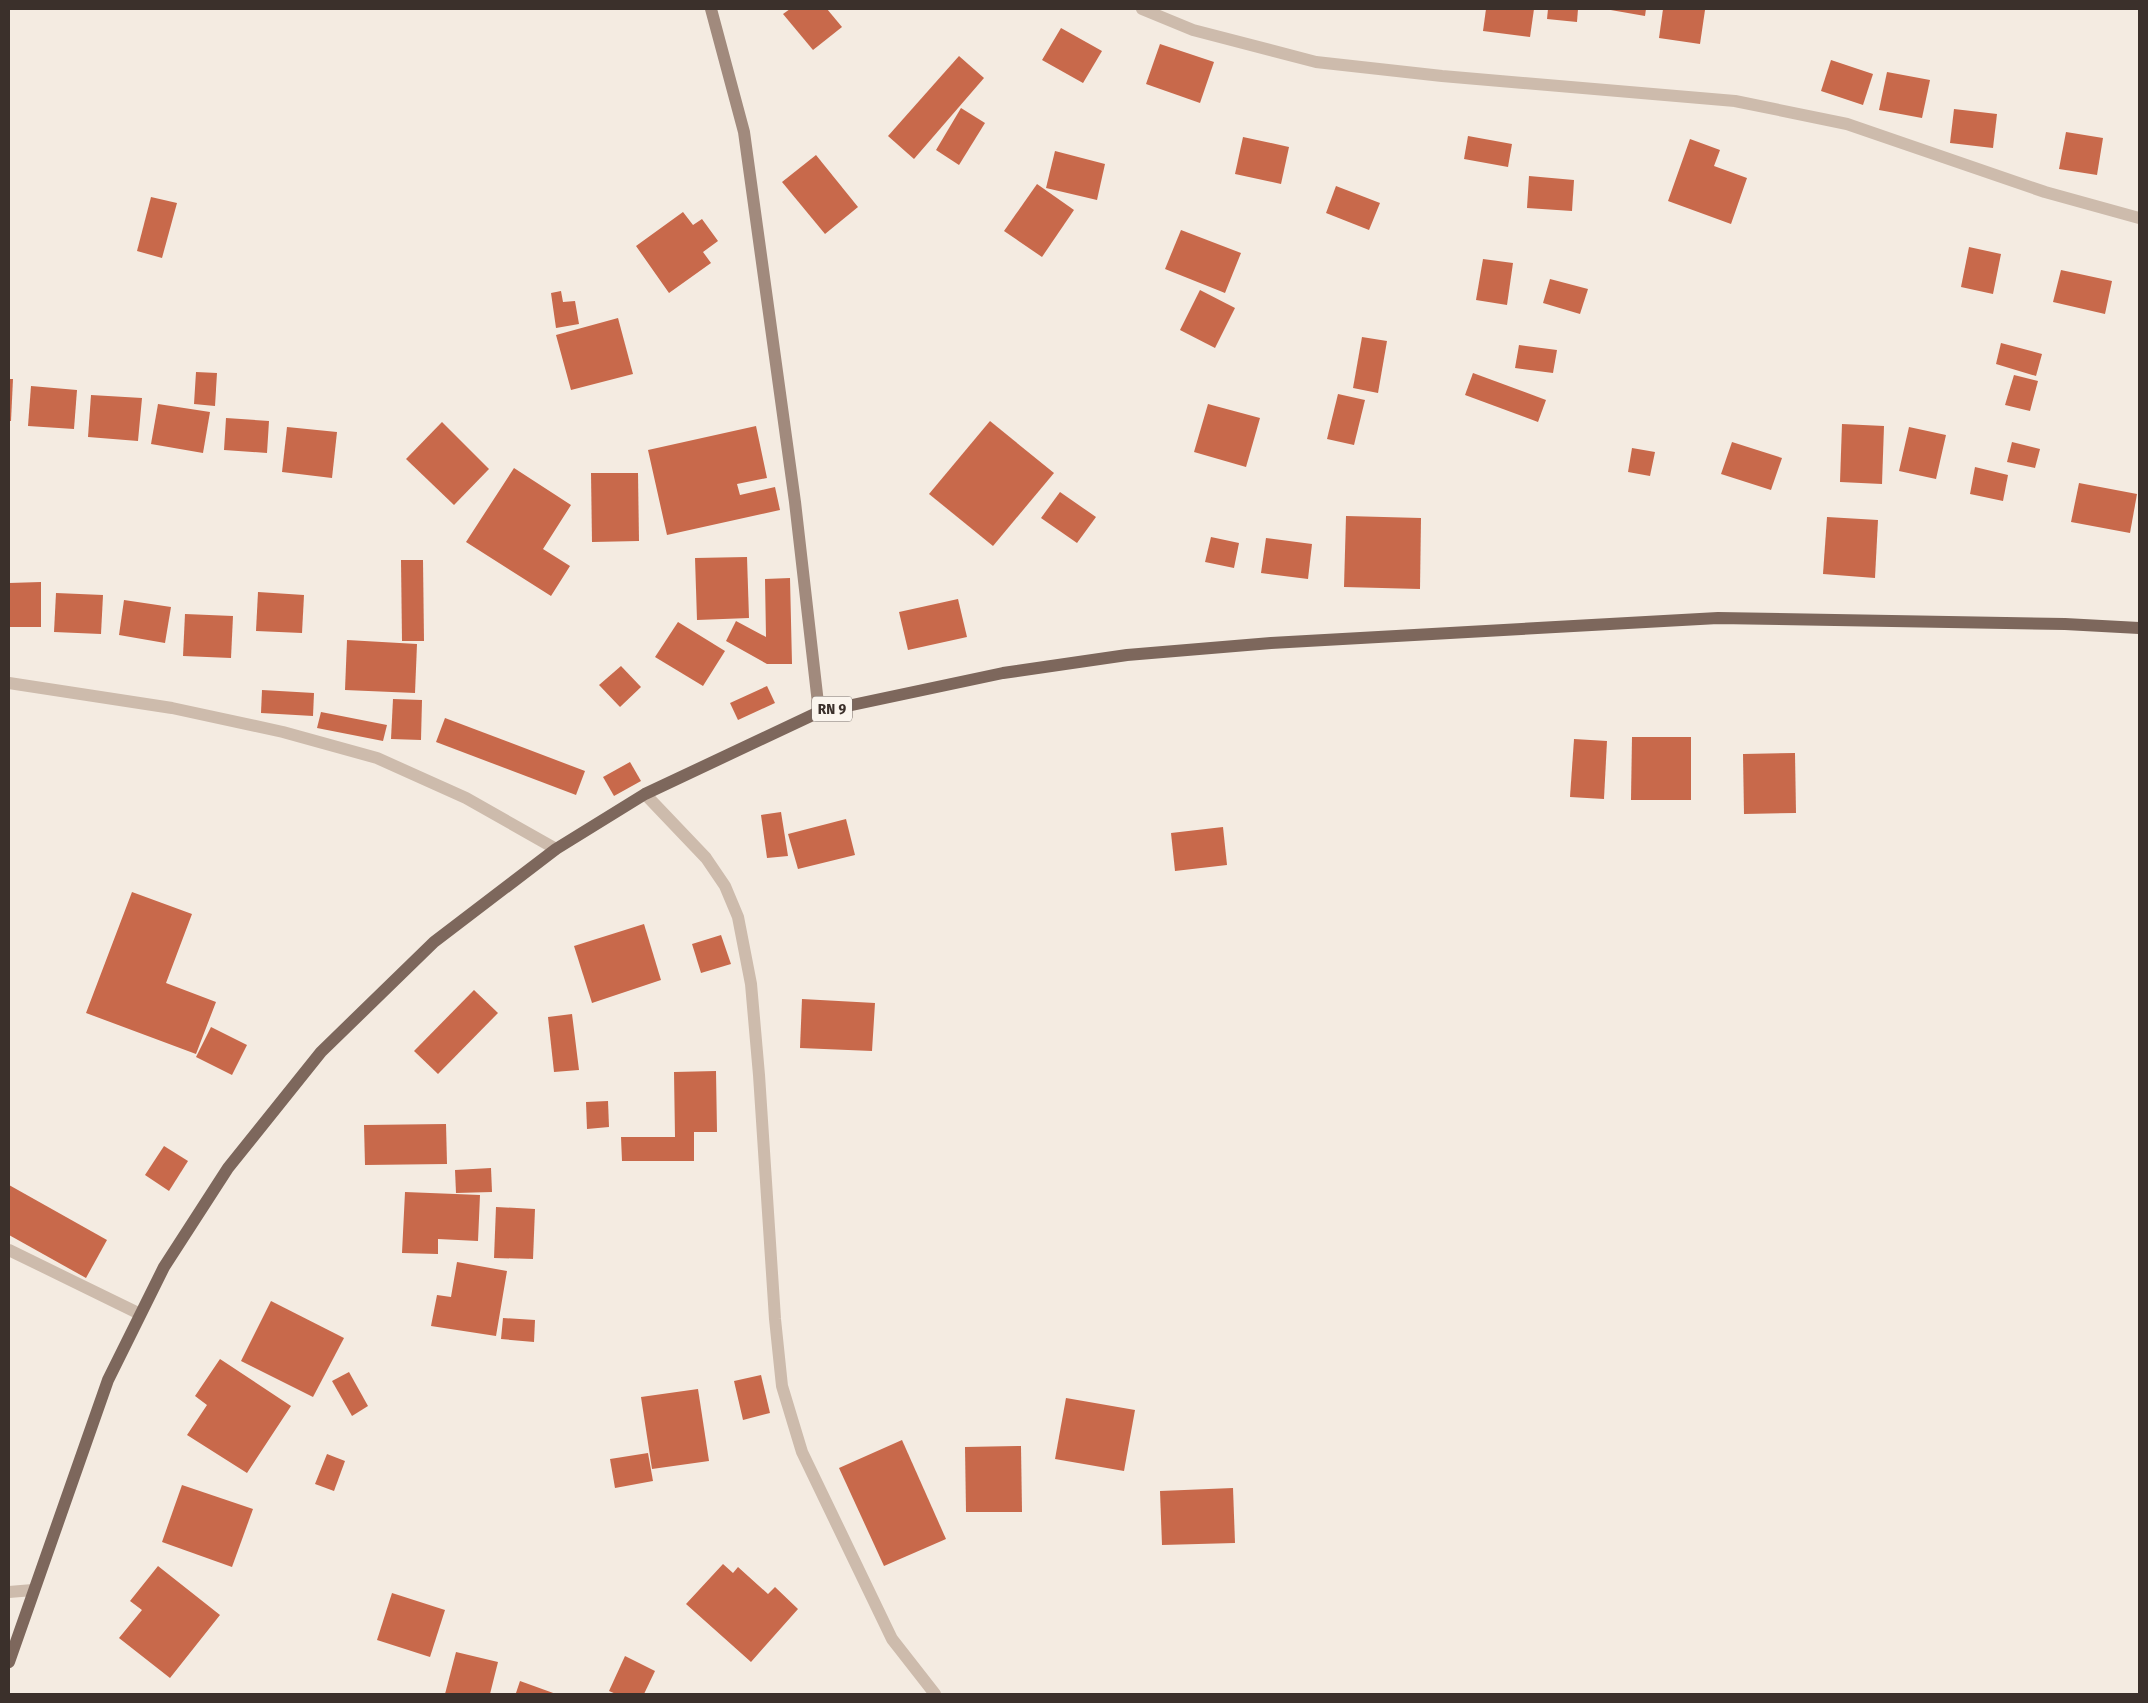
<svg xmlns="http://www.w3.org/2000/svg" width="2148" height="1703" font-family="'Fira Sans Condensed',sans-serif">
<rect width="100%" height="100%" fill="#f4ebe1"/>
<g fill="#c8694b">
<polygon points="790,9 827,9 842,27 813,50 783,14"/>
<polygon points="1486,9 1534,9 1530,37 1483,31"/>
<polygon points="1548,9 1578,9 1577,22 1547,19"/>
<polygon points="1605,9 1646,9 1645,16"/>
<polygon points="1663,9 1705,10 1700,44 1659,38"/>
<polygon points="1061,28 1102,51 1083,83 1042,60"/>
<polygon points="1160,44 1214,62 1200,103 1146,84"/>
<polygon points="959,56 984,78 914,159 888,136"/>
<polygon points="1831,60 1873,74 1863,105 1821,91"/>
<polygon points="1887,72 1930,80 1922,118 1879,110"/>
<polygon points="961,108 985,123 959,165 936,150"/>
<polygon points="1954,109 1997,114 1993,148 1950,143"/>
<polygon points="2066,132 2103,138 2097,175 2059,169"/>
<polygon points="1468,136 1512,144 1508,167 1464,159"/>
<polygon points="1243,137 1289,147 1281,184 1235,174"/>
<polygon points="1690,139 1720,150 1714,166 1747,178 1731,224 1668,201"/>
<polygon points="1055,151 1105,164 1097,200 1046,188"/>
<polygon points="816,155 858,207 825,234 782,182"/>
<polygon points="1529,176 1574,180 1572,211 1527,208"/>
<polygon points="1037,184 1074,210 1042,257 1004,231"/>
<polygon points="1336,186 1380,203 1369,230 1326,213"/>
<polygon points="151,197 177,203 162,258 137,251"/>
<polygon points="683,212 693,225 702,219 718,241 703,252 711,263 669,293 636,246"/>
<polygon points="1181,230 1241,253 1225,293 1165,269"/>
<polygon points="1969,247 2001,254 1993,294 1961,287"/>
<polygon points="1483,259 1513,263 1507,305 1476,300"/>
<polygon points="2061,270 2112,281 2105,314 2053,302"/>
<polygon points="1550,279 1588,289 1580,314 1543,303"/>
<polygon points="1200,290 1235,308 1215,348 1180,330"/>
<polygon points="561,291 563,302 575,301 579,324 556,328 551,293"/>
<polygon points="618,318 633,374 571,390 556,335"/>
<polygon points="1362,337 1387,341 1378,393 1353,388"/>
<polygon points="2001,343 2042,354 2036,376 1996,364"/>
<polygon points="1519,345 1557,350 1553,373 1515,368"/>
<polygon points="196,372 217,373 215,406 194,404"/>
<polygon points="1473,373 1546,400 1538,422 1465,395"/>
<polygon points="2014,375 2038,381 2030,411 2005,405"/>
<polygon points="9,379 13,379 11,421 9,421"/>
<polygon points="31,386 77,390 74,429 28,426"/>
<polygon points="1338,394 1365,400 1354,445 1327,439"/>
<polygon points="91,395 142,398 138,441 88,437"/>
<polygon points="158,404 210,412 203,453 151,444"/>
<polygon points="1208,404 1260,418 1246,467 1194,452"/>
<polygon points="226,418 269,421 267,453 224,450"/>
<polygon points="990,421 1054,473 993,546 929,494"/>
<polygon points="442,422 489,469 454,505 406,459"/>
<polygon points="1842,424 1884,426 1882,484 1840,482"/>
<polygon points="756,426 767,478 737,484 740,495 775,487 780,510 667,535 648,450"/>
<polygon points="287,427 337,432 332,478 282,472"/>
<polygon points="1909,427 1946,435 1936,479 1899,471"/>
<polygon points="1732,442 1782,458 1771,490 1721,474"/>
<polygon points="2012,442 2040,449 2035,468 2007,462"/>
<polygon points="1632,448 1655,452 1650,476 1628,472"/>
<polygon points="1975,467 2008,475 2003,501 1970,494"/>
<polygon points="514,468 571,505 543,549 570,566 551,596 466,542"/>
<polygon points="591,473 638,473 639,541 592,542"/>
<polygon points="2079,483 2137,494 2130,533 2071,522"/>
<polygon points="1060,492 1096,517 1077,543 1041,518"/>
<polygon points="1346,516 1421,518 1420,589 1344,587"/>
<polygon points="1827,517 1878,520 1875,578 1823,574"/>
<polygon points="1211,537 1239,543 1234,568 1205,562"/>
<polygon points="1266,538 1312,544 1308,579 1261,573"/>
<polygon points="747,557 749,618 697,620 695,558"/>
<polygon points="401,560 423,560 424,641 402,641"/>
<polygon points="790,578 792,664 767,664 726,641 736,621 766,637 765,579"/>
<polygon points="41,582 41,627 9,627 9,583"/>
<polygon points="258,592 304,595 302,633 256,631"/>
<polygon points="56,593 103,595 101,634 54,632"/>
<polygon points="958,599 967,637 908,650 899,612"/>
<polygon points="124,600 171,607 165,643 119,635"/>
<polygon points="185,614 233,616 231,658 183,656"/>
<polygon points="678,622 725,651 703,686 655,657"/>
<polygon points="347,640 417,644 415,693 345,690"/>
<polygon points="621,666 641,687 620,707 599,685"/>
<polygon points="767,686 775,703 738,720 730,703"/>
<polygon points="262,690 314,693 313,716 261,713"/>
<polygon points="393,699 422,700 421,740 391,739"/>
<polygon points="321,712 387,725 383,741 317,728"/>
<polygon points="445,718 585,771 576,795 436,742"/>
<polygon points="1632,737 1691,737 1691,800 1631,800"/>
<polygon points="1574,739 1607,741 1604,799 1570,797"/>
<polygon points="1795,753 1796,813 1744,814 1743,754"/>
<polygon points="630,762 641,781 614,796 603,777"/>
<polygon points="781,812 788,856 767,858 761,815"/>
<polygon points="846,819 855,855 798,869 788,834"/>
<polygon points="1223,827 1227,865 1175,871 1171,833"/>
<polygon points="132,892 192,914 166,983 216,1002 196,1054 86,1013"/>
<polygon points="644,924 661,980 592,1003 574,946"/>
<polygon points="721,935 731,964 701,973 692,944"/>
<polygon points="474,990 498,1013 438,1074 414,1051"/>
<polygon points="802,999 875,1003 872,1051 800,1048"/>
<polygon points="572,1014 579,1070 554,1072 548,1017"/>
<polygon points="211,1027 247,1045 232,1075 196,1057"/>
<polygon points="716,1071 717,1132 694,1132 694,1161 622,1161 621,1137 675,1137 674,1072"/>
<polygon points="608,1101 609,1127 587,1129 586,1102"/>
<polygon points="446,1124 447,1164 365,1165 364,1125"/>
<polygon points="164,1146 188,1161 169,1191 145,1175"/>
<polygon points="491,1168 492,1192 456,1193 455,1170"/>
<polygon points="9,1185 107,1240 86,1278 9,1235"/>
<polygon points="405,1192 480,1195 478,1241 438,1239 438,1254 402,1253"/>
<polygon points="496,1207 535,1209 533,1259 494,1258"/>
<polygon points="457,1262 507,1271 496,1336 431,1326 437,1295 451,1297"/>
<polygon points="271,1301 344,1338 313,1397 241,1361"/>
<polygon points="503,1318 535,1320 534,1342 501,1339"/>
<polygon points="220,1359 291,1406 247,1473 187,1435 207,1405 195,1396"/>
<polygon points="349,1372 368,1406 352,1416 332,1381"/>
<polygon points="761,1375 770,1413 743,1420 734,1381"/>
<polygon points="698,1389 709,1461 652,1469 641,1397"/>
<polygon points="1066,1398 1135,1410 1124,1471 1055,1459"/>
<polygon points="902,1440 946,1539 884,1566 839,1468"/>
<polygon points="1021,1446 1022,1512 966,1512 965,1447"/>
<polygon points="648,1453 653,1481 615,1488 610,1459"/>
<polygon points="327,1454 345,1461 334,1491 315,1484"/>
<polygon points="182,1485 253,1509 232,1567 162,1542"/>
<polygon points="1233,1488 1235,1543 1162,1545 1160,1491"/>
<polygon points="723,1564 733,1573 738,1567 768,1594 775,1587 798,1609 751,1662 686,1604"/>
<polygon points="158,1566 220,1615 170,1678 119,1638 142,1610 130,1601"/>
<polygon points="392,1593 445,1610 430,1657 377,1640"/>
<polygon points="456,1652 498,1662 490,1694 445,1694"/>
<polygon points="625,1656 655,1671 644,1694 616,1694 609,1691"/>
<polygon points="520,1681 556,1694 516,1693"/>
</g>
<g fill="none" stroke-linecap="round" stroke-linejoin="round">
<g stroke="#cdbbac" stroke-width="12">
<polyline points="1142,9 1193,30 1316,62 1442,76 1735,101 1847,124 2045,192 2139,218"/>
<polyline points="9,683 172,708 283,732 377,758 466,798 556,849"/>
<polyline points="645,794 706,858 725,886 738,917 751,984 759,1075 775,1319 782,1386 802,1452 892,1639 935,1694"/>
<polyline points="9,1250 140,1314"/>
<polyline points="9,1592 33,1590"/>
</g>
<polyline stroke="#a18a7d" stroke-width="12" points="711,9 744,132 795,502 819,712"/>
<polyline stroke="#7d675c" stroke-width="12" points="9,1662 108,1380 164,1267 228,1168 321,1052 434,942 556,849 645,794 819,712 1003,673 1127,655 1271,643 1718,618 2065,624 2139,628"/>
</g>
<g text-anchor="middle" stroke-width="4" stroke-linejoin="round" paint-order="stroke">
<rect fill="#fbf5ee" stroke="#756b66" stroke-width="1" x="812" y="696.5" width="40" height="25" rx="4"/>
<g font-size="15" font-weight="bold" fill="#3b302b">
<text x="832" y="714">RN 9</text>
</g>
</g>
<rect width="2148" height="1703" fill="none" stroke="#3b302b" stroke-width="20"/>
</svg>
